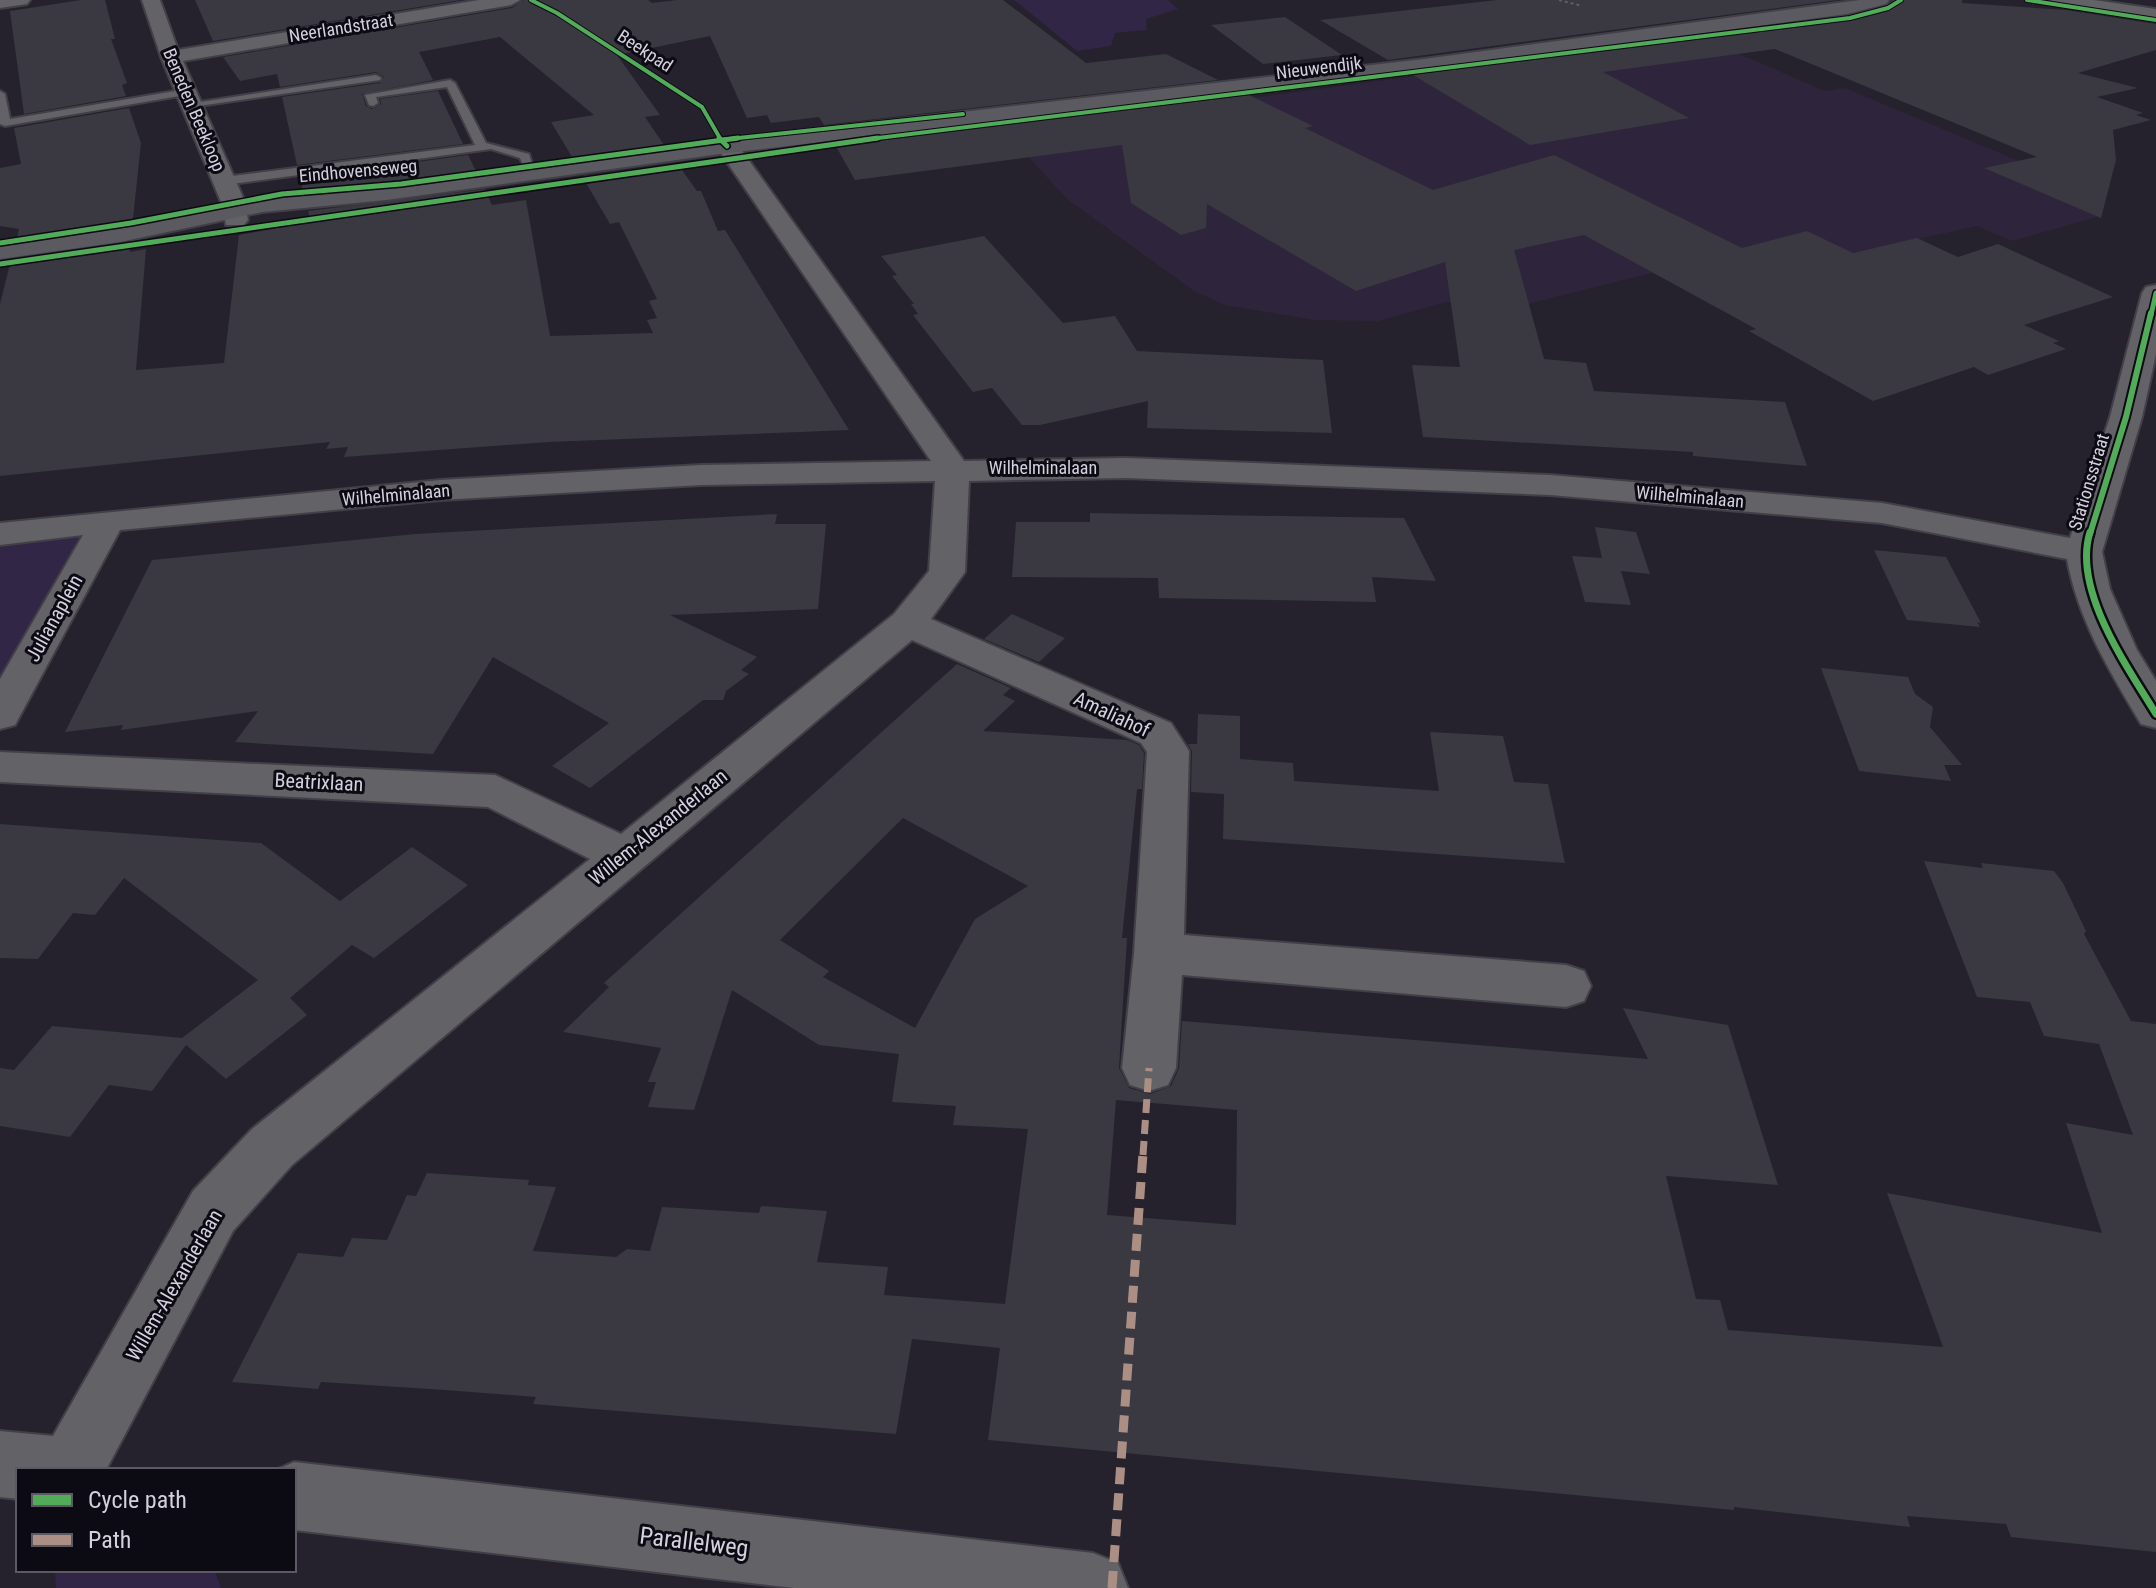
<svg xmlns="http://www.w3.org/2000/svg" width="2156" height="1588" font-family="'Roboto Condensed',sans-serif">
<rect width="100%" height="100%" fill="#25222d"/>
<polygon fill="#2e253d" points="1702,38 1825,91 1845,88 2021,162 1996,169 2104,215 2012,241 1977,226 1807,263 1767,244 1524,305 1446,302 1378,321 1314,320 1225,305 1194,291 1067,199 1025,153 1019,129"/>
<g fill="#312645">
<polygon points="1014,0 1168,0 1178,9 1146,19 1147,30 1115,33 1111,46 1077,51"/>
<polygon points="80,537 0,685 0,545"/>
<polygon points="55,1570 214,1570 221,1588 56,1588"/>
</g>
<g fill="#3a3841" fill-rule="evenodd">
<polygon points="81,0 105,0 115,39 111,39 127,83 122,85 126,96 24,114 10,11"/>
<polygon points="195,0 461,0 213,41"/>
<polygon points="523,0 648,0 652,3 677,0 1003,0 1086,63 1166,54 1218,80 824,125 819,117 771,123 767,115 747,118 710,36 617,55 660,115 645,117 664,145 572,157 551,122 594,115 500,37 419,52 433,80 362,94 366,106 372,109 381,104 380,99 438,91 463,144 297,165 282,97 380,83 384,77 376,72 280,87 277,74 240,81 223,57 512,8"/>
<polygon points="1497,0 1838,0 1388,60 1320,20"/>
<polygon points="1892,0 1962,0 1962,3 2066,10 2156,24 2156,50 2078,73 2138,88 2097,97 2143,113 2136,115 2151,120 2113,130 2116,160 2101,218 1984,168 2037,157 1775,49 1603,72 1689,118 1530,145 1413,75 1847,17 1887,7"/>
<polygon points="1285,17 1342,55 1263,64 1211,25"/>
<polygon points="1249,95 1313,126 1305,128 1433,190 1554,155 1742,248 1807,231 1853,253 1917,238 1958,257 1998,244 2113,297 2024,325 2059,341 2053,343 2066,349 1988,375 1974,367 1873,401 1749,331 1756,329 1584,235 1514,250 1544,359 1586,363 1594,391 1785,402 1807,466 1693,456 1693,452 1423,437 1412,365 1460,367 1445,262 1356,291 1207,204 1206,228 1181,235 1131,203 1122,145 855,180 834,143"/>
<polygon points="129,108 141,143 133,219 17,238 19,229 0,226 0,168 21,164 14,128"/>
<polygon points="468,155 476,171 303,191 300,178"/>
<polygon points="677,163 697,191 701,191 718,231 725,230 849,430 549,442 344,457 348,447 326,449 330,442 0,476 0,304 11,260 130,243 130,252 146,249 136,370 224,363 239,235 311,222 308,211 485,189 492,205 526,200 550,336 653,333 647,320 657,318 649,301 657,299 619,222 610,224 582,176"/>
<polygon points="984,236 1063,323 1115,316 1137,351 1323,360 1332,433 1147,428 1148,401 1040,425 1022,425 992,388 973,392 913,315 918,314 911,304 914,304 892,276 897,275 881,256"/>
<polygon points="1090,513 1404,518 1436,581 1372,577 1376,602 1159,598 1158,578 1012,577 1016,522 1090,522"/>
<polygon points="777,514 775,524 826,524 818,609 670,615 757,657 741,670 749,674 726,691 723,700 703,700 590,788 552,766 609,723 493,657 433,754 235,742 258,711 121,730 123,725 65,732 152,560 415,534"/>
<polygon points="1595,527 1636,532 1650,574 1621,571 1631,605 1585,602 1572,556 1602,558"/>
<polygon points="1874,550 1946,557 1981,623 1977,622 1980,627 1907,620"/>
<polygon points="1012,614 1065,638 1039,662 984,639"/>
<path d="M957 664 1011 688 1003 695 1015 701 983 731 1127 740 1139 745 1144 753 1142 789H1137L1122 938H1127L1119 1068 1129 1088 1150 1094 1171 1086 1179 1068 1182 1021 1648 1059 1623 1008 1728 1025 1778 1185 1666 1176 1696 1299 1720 1300 1728 1330 1943 1347 1887 1193 2102 1233 2066 1123 2133 1135 2099 1044 2044 1036 2030 1002 1977 997 1924 861 1983 868 1981 863 2054 871 2063 883 2086 931 2084 934 2131 1021 2156 1024V1552L2011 1537 2006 1524 1907 1516 1910 1527 1734 1507V1510L988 1440 1000 1348 912 1339 896 1434 533 1404 536 1397 445 1390 321 1382 318 1389 232 1382 298 1253 343 1257 352 1238 387 1240 407 1195 416 1196 427 1173 529 1180 528 1185 556 1187 533 1251 616 1257 627 1249 650 1251 662 1207 759 1213 761 1206 827 1211 817 1262 888 1267 884 1295 1005 1304 1028 1129 953 1125 956 1106 892 1102 899 1054 819 1045 732 990 694 1110 648 1107 656 1082H648L661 1048 563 1032 609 987 604 983ZM903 818 1028 886 975 919 915 1028 823 977 829 971 780 940ZM1116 1100 1237 1110 1236 1225 1107 1215Z"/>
<polygon points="1821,668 1908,677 1915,694 1933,707 1930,727 1962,765 1944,765 1951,781 1859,771"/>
<polygon points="1198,714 1240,716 1240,759 1293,763 1294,781 1439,791 1430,732 1503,736 1514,782 1548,784 1565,863 1223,839 1224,794 1191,792 1192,751 1188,744 1197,744"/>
<polygon points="0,824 261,843 340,901 412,847 468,885 374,958 352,945 290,998 307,1015 226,1079 186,1045 152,1091 109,1085 70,1137 0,1126 0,1068 14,1070 52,1026 182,1038 258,980 124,878 95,915 73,913 38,959 0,958"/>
</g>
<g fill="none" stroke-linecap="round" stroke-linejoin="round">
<g stroke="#423f48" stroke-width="4">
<g id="lane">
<polygon points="376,75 381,78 380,80 192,107 187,104"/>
<polygon points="450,80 455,83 486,143 529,154 536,177 528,177 520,158 491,149 224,185 218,181 224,177 475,145 447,87 376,97 378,103 373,106 369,105 365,95"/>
<polygon points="187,89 192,92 191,94 5,126 0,124 0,91 5,94 10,119"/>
</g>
</g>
<g stroke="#423f48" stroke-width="4">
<g id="street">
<polygon points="0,0 30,0 27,4 0,8"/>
<polygon points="142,0 160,0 178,50 479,0 520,0 511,5 183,61 245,202 248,220 244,225 226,225 221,202 161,57"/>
<polygon points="2050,0 2094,0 2156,9 2156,21 2059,5"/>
<path d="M727 139 735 141 964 461 1126 458 1550 475 1882 503 2070 538 2110 417 2142 293 2146 287 2156 285V354L2142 417 2102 552 2110 589 2137 650 2156 681V728L2141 724C2110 672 2078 620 2067 559L1882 523 1550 495 1126 478 969 481 965 572 931 619 1171 723 1189 751 1184 935 1566 965 1584 971 1591 986 1584 1001 1566 1007 1182 975 1176 1068 1168 1085 1149 1091 1130 1085 1122 1068 1134 953 1147 752 1141 743 912 640 292 1165 233 1231 106 1470H18V1499L0 1497V1431L53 1436 193 1191 252 1129 590 859 488 807 0 782V752L495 775 621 834 894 614 929 571 935 481 701 485 440 500 120 530 15 725 0 729V679L83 535 0 545V523L440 480 701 465 931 461 716 146 719 141Z"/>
<polygon points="294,1462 1093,1553 1118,1563 1128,1588 794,1588 294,1530 294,1470 276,1470"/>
</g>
</g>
<g stroke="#423f48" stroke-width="4">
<polygon id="secondary" points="1860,0 1889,0 1886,4 1847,14 1424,71 727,153 386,200 262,212 120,242 0,259 0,243 82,232 262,198 386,186 727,139 1424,59"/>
</g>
<polyline stroke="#605e64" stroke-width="2" stroke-dasharray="3 3" stroke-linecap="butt" points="1559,0 1582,6"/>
<use href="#lane" fill="#636266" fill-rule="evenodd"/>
<use href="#street" fill="#636266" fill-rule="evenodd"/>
<use href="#secondary" fill="#5c5a61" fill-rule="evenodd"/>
<polyline stroke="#ac8f84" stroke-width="7" stroke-dasharray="14 7" stroke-linecap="butt" points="1143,1155 1149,1068"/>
<polyline stroke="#ac8f84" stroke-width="9" stroke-dasharray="17 9" stroke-linecap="butt" points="1112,1588 1143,1153"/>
<g stroke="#0c0a12" stroke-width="6">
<g id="cycleway-far3">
<polyline points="531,0 557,13 702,107 721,140"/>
<polyline points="2027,0 2156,20"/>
<polyline points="720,140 963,114"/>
<polyline points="862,140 1850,18 1888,8 1901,0"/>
</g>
</g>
<g stroke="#0c0a12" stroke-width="8">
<g id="cycleway-far2">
<polyline points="719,138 727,146"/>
<polyline points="0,243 131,223 282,194 401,184 738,138"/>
<polyline points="0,264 878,138"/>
<polyline points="2151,315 2156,293"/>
</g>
</g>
<g stroke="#0c0a12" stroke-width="10">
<polyline id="cycleway-far1" points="2090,534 2126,417 2151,313"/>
</g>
<g stroke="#0c0a12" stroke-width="12">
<path id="cycleway" d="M2090 532C2072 590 2127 666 2156 714"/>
</g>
<use href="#cycleway-far3" stroke="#51ab58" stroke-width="4"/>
<use href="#cycleway-far2" stroke="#51ab58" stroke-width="5"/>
<use href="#cycleway-far1" stroke="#51ab58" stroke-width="6"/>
<use href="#cycleway" stroke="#51ab58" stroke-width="7"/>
</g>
<g text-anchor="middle" stroke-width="6" stroke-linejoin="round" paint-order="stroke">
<g font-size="18" fill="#d4d0de" stroke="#0c0a12">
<text transform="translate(341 28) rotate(-9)" y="6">Neerlandstraat</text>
<text transform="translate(645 51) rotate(33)" y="6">Beekpad</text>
<text transform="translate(1319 68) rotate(-7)" y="6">Nieuwendijk</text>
<text transform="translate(194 110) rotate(67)" y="6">Beneden Beekloop</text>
<text transform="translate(358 171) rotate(-5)" y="6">Eindhovenseweg</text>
<text x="1043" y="474">Wilhelminalaan</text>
<text transform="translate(2089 482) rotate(-73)" y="6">Stationsstraat</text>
<text transform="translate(396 495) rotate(-5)" y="6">Wilhelminalaan</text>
<text transform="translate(1690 497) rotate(5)" y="6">Wilhelminalaan</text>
</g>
<g font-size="20" fill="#d4d0de" stroke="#0c0a12">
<text transform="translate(54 618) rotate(-61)" y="7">Julianaplein</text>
<text transform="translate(1112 714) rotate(25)" y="7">Amaliahof</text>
<text transform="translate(319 782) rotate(3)" y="7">Beatrixlaan</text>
<text transform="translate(658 827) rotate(-39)" y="7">Willem-Alexanderlaan</text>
<text transform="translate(174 1285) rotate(-60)" y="7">Willem-Alexanderlaan</text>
</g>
<g font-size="24" fill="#d4d0de" stroke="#0c0a12">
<text transform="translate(694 1542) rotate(7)" y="8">Parallelweg</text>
</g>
</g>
<rect x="16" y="1468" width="280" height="104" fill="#0c0a12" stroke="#5c5964" stroke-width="2"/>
<rect x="32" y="1494" width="40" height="12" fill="#51ab58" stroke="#5c5964" stroke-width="2"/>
<text x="88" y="1508" font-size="24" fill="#d4d0de">Cycle path</text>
<rect x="32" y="1534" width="40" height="12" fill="#ac8f84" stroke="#5c5964" stroke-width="2"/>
<text x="88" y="1548" font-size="24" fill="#d4d0de">Path</text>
</svg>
